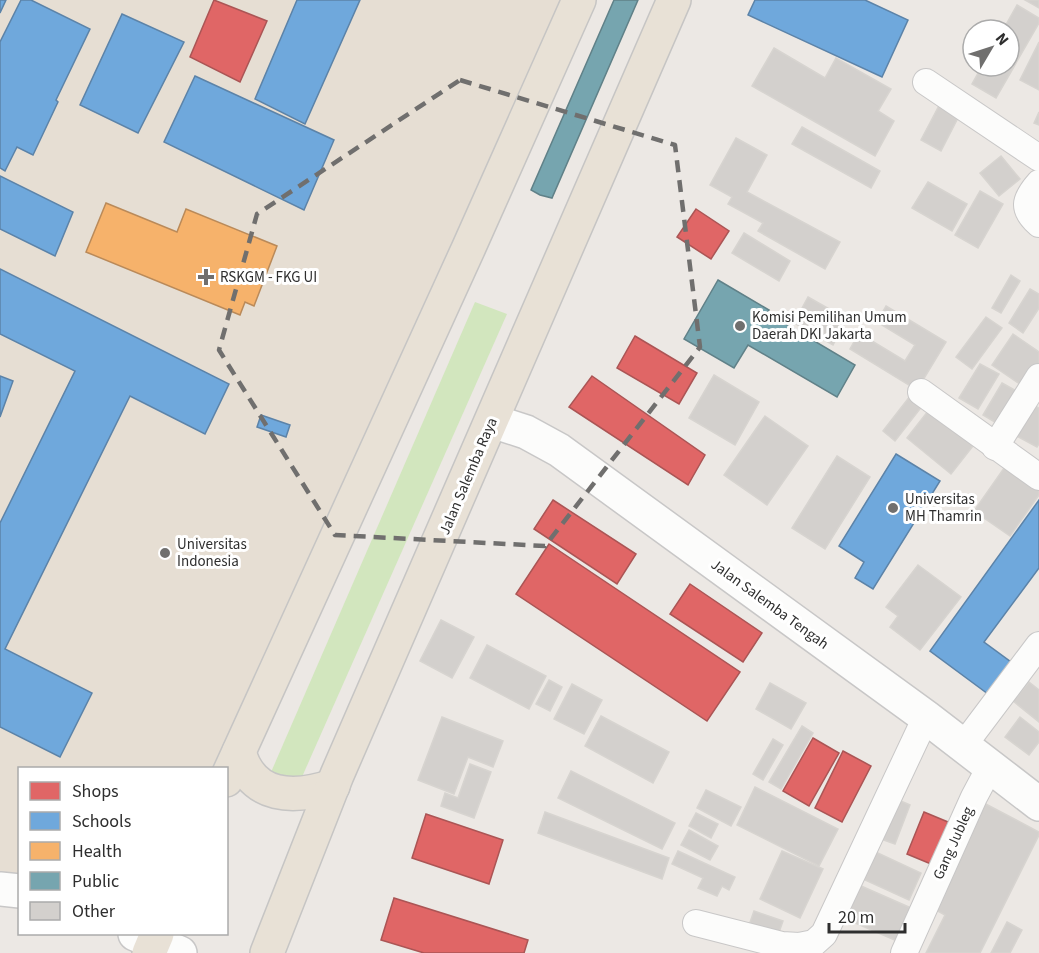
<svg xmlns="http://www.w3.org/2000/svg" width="1039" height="953" font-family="'Source Sans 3',sans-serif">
<rect width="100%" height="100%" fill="#ece8e4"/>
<polygon fill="#e6ded3" points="0,0 578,0 226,768 20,768 19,900 0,897"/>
<polygon fill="#d2e6be" points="475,302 507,314 294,795 265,786"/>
<g fill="#e06666" stroke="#ab5555" stroke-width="1.5">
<polygon points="214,0 267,21 240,82 190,57"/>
<polygon points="696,209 729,231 711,259 677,237"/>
<polygon points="635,336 697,373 679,404 617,368"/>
<polygon points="592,376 705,455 688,485 569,407"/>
<polygon points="553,500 636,554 617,584 534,529"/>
<polygon points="549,544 740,672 707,721 516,594"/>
<polygon points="690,584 762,633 743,662 670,614"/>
<polygon points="813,738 839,753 809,806 783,791"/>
<polygon points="843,751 871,766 842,822 815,808"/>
<polygon points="924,812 948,822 931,864 907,854"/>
<polygon points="426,814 503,840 489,884 412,858"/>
<polygon points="394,898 528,940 524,953 424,953 381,940"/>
</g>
<g fill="#6fa8dc" stroke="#5c83a8" stroke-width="1.5">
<polygon points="0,0 6,0 0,13"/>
<polygon points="21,0 31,0 90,29 56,100 58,102 33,155 17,147 5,171 0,168 0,42"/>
<polygon points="297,0 360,0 305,124 255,99"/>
<polygon points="755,0 865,0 908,20 882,77 748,15"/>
<polygon points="122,14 184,42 138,133 80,105"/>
<polygon points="195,76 334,140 304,210 164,142"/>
<polygon points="0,176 73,212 55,256 0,229"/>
<polygon points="0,269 229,384 205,434 130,396 5,649 92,693 60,757 0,727 0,523 75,371 0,334"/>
<polygon points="0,376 13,381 0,417"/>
<polygon points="261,415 290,425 286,437 257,427"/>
<polygon points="896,454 940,481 873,589 855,578 864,562 839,546"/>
<polygon points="1039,500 1039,568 984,642 1011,662 988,694 930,651"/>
</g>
<polygon fill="#f6b26b" stroke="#ba8a59" stroke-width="1.5" points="106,203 177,232 186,209 277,246 254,306 245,302 240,315 86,252"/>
<g fill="#76a5af" stroke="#608188" stroke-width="1.5">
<polygon points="614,0 638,0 552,198 540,195 531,190"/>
<polygon points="718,280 769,310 767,313 855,365 837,397 748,345 734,368 684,339"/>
</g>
<g fill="#d3d0cd" stroke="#d7d4d0" stroke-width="1.5">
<polygon points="1025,0 1039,0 1039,8"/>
<polygon points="1017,5 1039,18 1039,23 996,98 972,84 982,66 1009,66 1009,30 1003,30"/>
<polygon points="1039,42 1039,90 1020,80"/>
<polygon points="774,48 825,78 836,58 891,89 878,111 894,121 875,156 752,86"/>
<polygon points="942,100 962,110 941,151 921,140"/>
<polygon points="1039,112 1039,125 1034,123"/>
<polygon points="802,127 880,171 871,188 792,144"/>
<polygon points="736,138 767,155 747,192 840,242 825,269 758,231 763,223 728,204 732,197 710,185"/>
<polygon points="1001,156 1020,179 999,196 980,173"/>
<polygon points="928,182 967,204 952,231 912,208"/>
<polygon points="980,191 1003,204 978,248 955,235"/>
<polygon points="744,233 790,261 779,281 732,253"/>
<polygon points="1011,275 1020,281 1001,313 992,308"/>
<polygon points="1030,289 1039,294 1039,308 1023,333 1009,323"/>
<polygon points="808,297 847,319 833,345 794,323"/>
<polygon points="886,306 946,342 917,390 850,349 859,333 905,361 915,345 877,322"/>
<polygon points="986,317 1002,328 972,369 956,357"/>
<polygon points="1013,334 1039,352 1039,371 1027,389 992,365"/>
<polygon points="980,364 999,374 978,409 959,398"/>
<polygon points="714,375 759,402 735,445 689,418"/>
<polygon points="1002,383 1022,394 1003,427 983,415"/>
<polygon points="914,391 926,401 895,441 883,431"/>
<polygon points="1028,402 1039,408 1039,444 1037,447 1011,433"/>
<polygon points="932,406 976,442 951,474 907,438"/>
<polygon points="765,416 808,446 767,505 724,475"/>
<polygon points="837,456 870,477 825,549 792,528"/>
<polygon points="1009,461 1039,482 1039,495 1010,536 974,511"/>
<polygon points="918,565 961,597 920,650 890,627 898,616 886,607"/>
<polygon points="441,620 474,637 452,678 420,661"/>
<polygon points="487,645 546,676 529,709 470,678"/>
<polygon points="549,680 562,687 550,711 536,704"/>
<polygon points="1029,682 1039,690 1039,722 1013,701"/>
<polygon points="770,683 806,703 791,729 756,709"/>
<polygon points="572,684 602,700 584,734 554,719"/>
<polygon points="601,716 669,752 653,783 585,746"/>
<polygon points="442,717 503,741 493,767 468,757 454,794 418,780"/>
<polygon points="1020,717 1039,732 1039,742 1029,755 1005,737"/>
<polygon points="802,726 813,733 781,789 769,782"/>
<polygon points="773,739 783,745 763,780 753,774"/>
<polygon points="470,764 491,772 474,818 441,806 445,793 458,798"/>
<polygon points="571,771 675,823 662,849 558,798"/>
<polygon points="755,787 838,829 819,866 737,825"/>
<polygon points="706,790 741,807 731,826 697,808"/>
<polygon points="896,799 910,805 895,844 881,839"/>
<polygon points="980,801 1039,832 1039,835 980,953 926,953 945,915 927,905"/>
<polygon points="545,812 669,858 662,879 538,833"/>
<polygon points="696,813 718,824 711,838 689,826"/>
<polygon points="689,830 718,846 710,860 681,845"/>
<polygon points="867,848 921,873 909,900 854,875"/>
<polygon points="678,851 735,877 729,890 722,886 717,896 698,888 703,878 672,864"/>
<polygon points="782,851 823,869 800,918 760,899"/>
<polygon points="852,882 911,908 897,941 837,915"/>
<polygon points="754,911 783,921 777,938 748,928"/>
<polygon points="1007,922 1022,930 1010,953 991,953"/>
</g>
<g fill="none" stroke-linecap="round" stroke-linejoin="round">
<g stroke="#c8c7c7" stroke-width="28">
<g id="minor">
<polyline points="926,82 1039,158"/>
<path d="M1039 183C1024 200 1022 209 1039 224"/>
<polyline points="921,392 1039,477"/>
<polyline points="995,447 1039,377"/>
<polyline points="963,746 1039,645"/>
<polyline points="696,923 782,945 799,946 814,943 824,934 926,717"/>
<polyline points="904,953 974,797 990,767"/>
</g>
</g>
<g stroke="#c8c7c7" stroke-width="36">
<g id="secondary">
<polyline points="492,421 526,432 559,450 926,717 1039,804"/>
<polyline points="0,889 20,891"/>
<polyline points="135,934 180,953"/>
</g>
</g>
<g stroke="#c6c5c4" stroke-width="36">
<g id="primary">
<path d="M239 752C252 799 294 799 333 786"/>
<polyline points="226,780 469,247 579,0"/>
<polyline points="149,953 157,934"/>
<polyline points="267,953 337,775 674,0"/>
</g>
</g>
<use href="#minor" stroke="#fcfcfb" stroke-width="26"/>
<use href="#secondary" stroke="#fcfcfb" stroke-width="33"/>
<use href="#primary" stroke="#e8e1d6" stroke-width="33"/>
</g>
<path fill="none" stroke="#706f6e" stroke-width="4.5" stroke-dasharray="12 8" stroke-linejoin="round" d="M460 80 675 145 700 347 545 546 335 535 219 350 257 214Z"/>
<g fill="#706f6e" stroke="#fff" stroke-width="2">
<path d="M203 268h6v6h6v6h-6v6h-6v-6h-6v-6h6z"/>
<circle cx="740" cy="326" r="6"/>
<circle cx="893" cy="508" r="6"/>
<circle cx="165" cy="553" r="6"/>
</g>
<g text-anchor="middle" stroke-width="6" stroke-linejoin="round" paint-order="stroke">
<g font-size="15" fill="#2e2e2e" stroke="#fff" text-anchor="start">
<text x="220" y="282">RSKGM - FKG UI</text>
<text x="752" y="322">Komisi Pemilihan Umum<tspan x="752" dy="17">Daerah DKI Jakarta</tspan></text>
<text x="905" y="504">Universitas<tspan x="905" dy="17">MH Thamrin</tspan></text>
<text x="177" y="549">Universitas<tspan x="177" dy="17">Indonesia</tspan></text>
</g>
<g font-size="15" fill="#2e2e2e" stroke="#fff">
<text transform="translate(468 476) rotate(-67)" y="5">Jalan Salemba Raya</text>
<text transform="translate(770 604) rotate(36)" y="5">Jalan Salemba Tengah</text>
<text transform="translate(953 843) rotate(-66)" y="5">Gang Jubleg</text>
</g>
</g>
<rect x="18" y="767" width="210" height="168" fill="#ffffff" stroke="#ababab" stroke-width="1.5"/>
<rect x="30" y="782" width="30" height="18" fill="#e06666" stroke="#ababab" stroke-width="1.5"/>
<text x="72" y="797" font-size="18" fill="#2e2e2e">Shops</text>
<rect x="30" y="812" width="30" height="18" fill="#6fa8dc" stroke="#ababab" stroke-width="1.5"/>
<text x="72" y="827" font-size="18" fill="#2e2e2e">Schools</text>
<rect x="30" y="842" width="30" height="18" fill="#f6b26b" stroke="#ababab" stroke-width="1.5"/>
<text x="72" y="857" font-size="18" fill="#2e2e2e">Health</text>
<rect x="30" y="872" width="30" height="18" fill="#76a5af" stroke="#ababab" stroke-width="1.5"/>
<text x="72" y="887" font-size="18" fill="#2e2e2e">Public</text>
<rect x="30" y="902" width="30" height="18" fill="#d3d0cd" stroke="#ababab" stroke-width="1.5"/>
<text x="72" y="917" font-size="18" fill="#2e2e2e">Other</text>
<g transform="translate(991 48) rotate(51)"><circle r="28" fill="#ffffff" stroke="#ababab" stroke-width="1.5"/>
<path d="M0-4.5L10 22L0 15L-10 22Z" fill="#706f6e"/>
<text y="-9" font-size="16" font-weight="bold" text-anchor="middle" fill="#2e2e2e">N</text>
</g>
<path d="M829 923v9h76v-9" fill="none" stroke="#2e2e2e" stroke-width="3"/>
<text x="838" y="923" font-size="18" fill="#2e2e2e" stroke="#ffffff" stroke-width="4.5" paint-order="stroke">20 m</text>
</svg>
